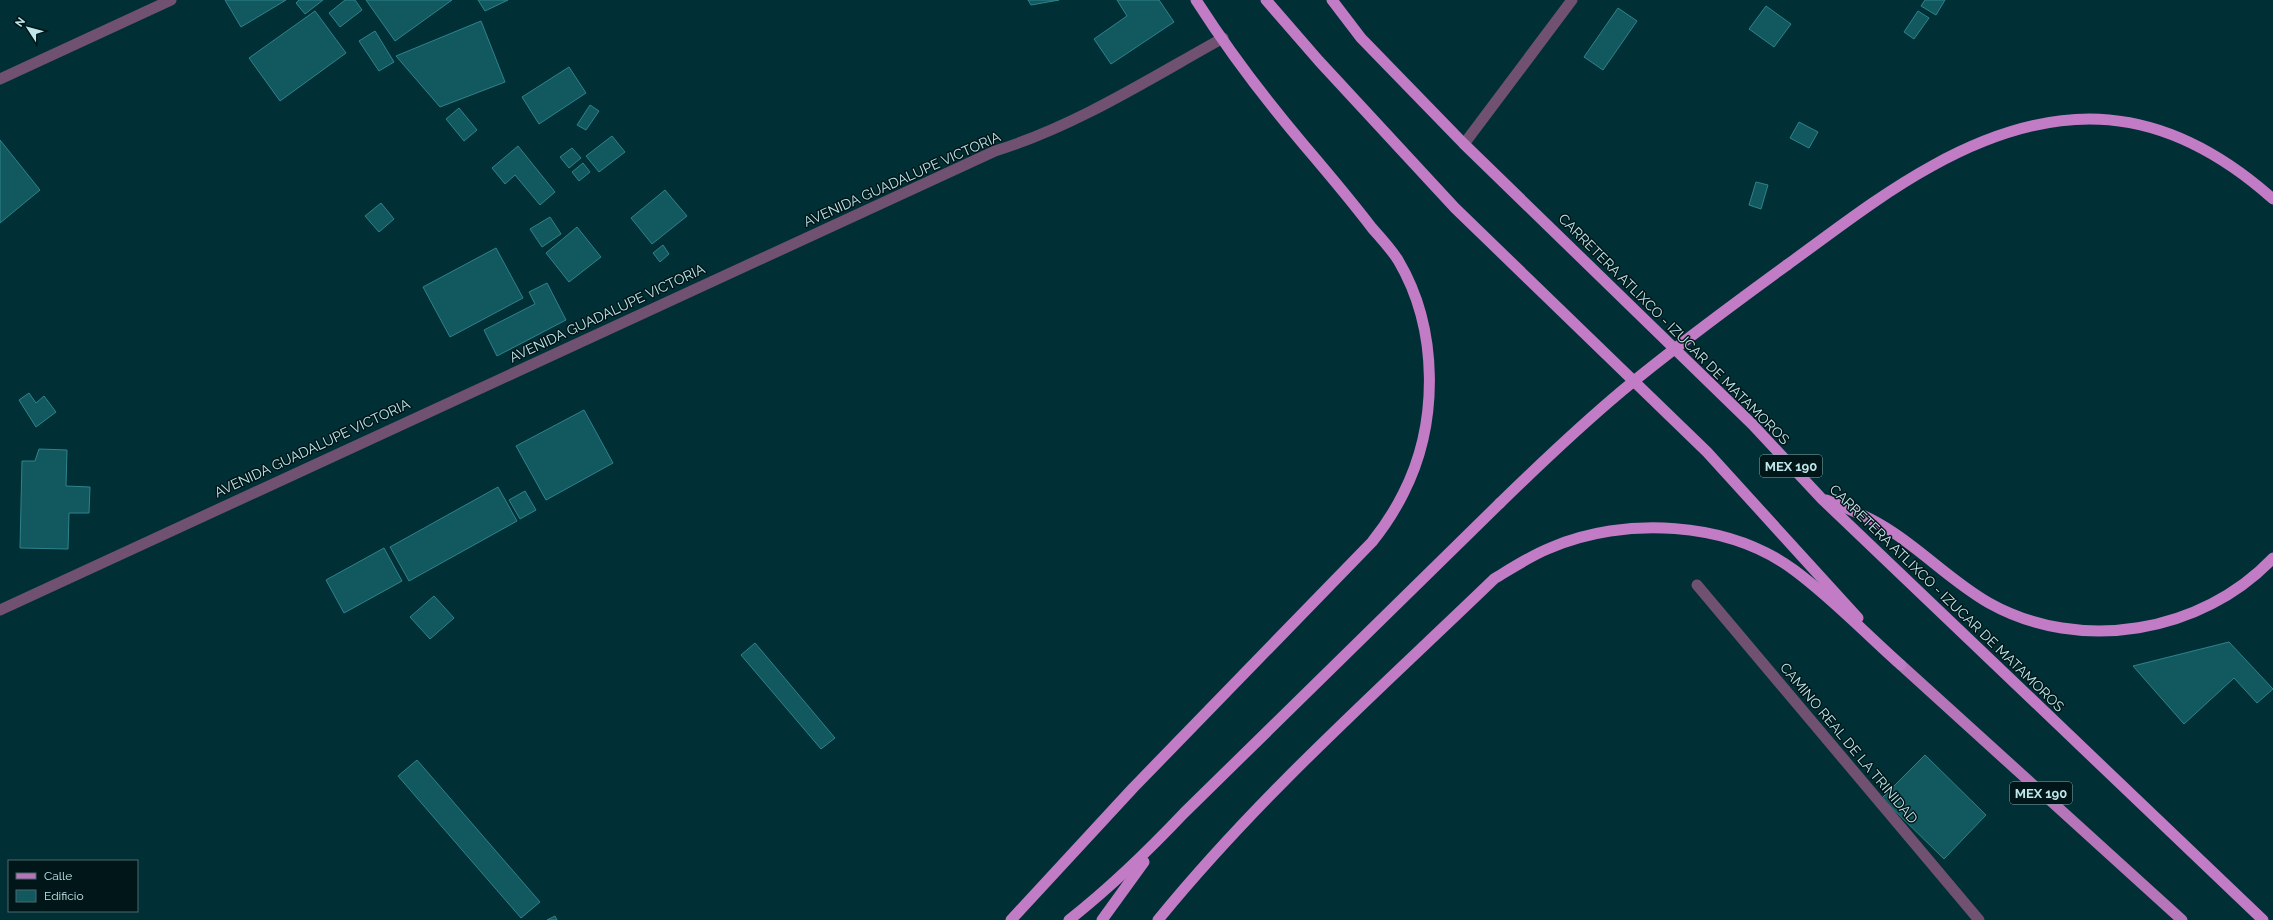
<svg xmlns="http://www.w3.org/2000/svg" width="2273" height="920" font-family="Raleway,sans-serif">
<rect width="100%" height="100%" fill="#003035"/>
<g fill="#12585f" stroke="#2f838c">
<polygon points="225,0 286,0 241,27"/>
<polygon points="299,0 323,0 305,14 296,3"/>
<polygon points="345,0 355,0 362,10 340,27 329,13"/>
<polygon points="366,0 452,0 395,41"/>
<polygon points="478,0 508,0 485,11"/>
<polygon points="1028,0 1059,0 1031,5"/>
<polygon points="1117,0 1159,0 1174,22 1111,64 1094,39 1127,16"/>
<polygon points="1925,0 1945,0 1936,15 1921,6"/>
<polygon points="1766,6 1791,24 1774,47 1749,29"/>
<polygon points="1618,8 1637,21 1603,70 1584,57"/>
<polygon points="315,11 346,53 280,101 249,58"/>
<polygon points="1918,11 1929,18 1914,39 1904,32"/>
<polygon points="481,21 505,82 440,107 396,56"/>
<polygon points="375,31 394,62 379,71 359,41"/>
<polygon points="569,67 586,93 539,124 522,97"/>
<polygon points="590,105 599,111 586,130 577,125"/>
<polygon points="459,108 477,130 464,141 446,119"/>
<polygon points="1799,122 1818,132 1809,148 1790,138"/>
<polygon points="612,136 625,152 599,172 586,156"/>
<polygon points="0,140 40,190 0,223"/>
<polygon points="518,146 555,192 540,205 515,175 505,184 492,168"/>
<polygon points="572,148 581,158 569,168 560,157"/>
<polygon points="583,163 590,172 579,181 572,172"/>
<polygon points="1756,182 1768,185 1761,209 1749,205"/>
<polygon points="665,190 687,216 652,244 631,218"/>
<polygon points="381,203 394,219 379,232 365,216"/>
<polygon points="550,217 561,234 542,247 530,229"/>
<polygon points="577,227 601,257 569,282 546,253"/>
<polygon points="663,245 669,254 660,262 653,253"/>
<polygon points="496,248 523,298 450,337 423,287"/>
<polygon points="547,283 566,320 497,356 484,330 535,304 529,292"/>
<polygon points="29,393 36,403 44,396 56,412 36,427 19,400"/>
<polygon points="584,410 613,463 546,500 516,446"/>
<polygon points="39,449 67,450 66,486 90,487 89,513 69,513 68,549 20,548 22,461 35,461"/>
<polygon points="498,487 517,521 409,581 390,547"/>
<polygon points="525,491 536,510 520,519 509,500"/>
<polygon points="384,548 402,581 344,613 326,580"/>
<polygon points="434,596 454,618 430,639 410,617"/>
<polygon points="2229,642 2273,689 2257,703 2234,678 2184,724 2133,666"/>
<polygon points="755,643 835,738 821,749 741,655"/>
<polygon points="1925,755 1986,815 1944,859 1882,798"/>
<polygon points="417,760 540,902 521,918 398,776"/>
<polygon points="555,916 557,920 547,920"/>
</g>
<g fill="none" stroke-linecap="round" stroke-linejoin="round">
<g stroke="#705171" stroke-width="11">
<polyline points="0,79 171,0"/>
<polyline points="1464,144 1572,0"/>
<polyline points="1697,585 1979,920"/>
</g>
<path stroke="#705171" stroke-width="11" d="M0 610 995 151C1076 126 1149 79 1223 38"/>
<polyline stroke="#b575b8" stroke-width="11" points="1901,665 2182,920"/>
<g stroke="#c27cc6" stroke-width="11">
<polyline points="1266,0 1319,61 1455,208 1707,452 1858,618"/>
<polyline points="1332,0 1361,38 1464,144 1752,424 1822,499 2263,920"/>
<path d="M1787 265C1834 231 1881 194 1932 166 2058 96 2164 102 2273 199"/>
<path d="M1826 500C1850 509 1872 518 1894 533 1927 555 1954 583 1989 603 2080 654 2202 633 2273 558"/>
<path d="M1011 920 1133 788 1372 542C1384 527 1394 512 1403 494 1439 424 1439 329 1398 260 1391 249 1381 238 1372 228 1350 199 1327 172 1304 145 1265 99 1228 50 1196 0"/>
<path d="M1069 920C1111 887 1148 851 1184 813L1500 503"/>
<polyline points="1102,920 1144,862"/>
<path d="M1158 920C1259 796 1379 690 1494 579 1512 568 1530 556 1550 548 1624 516 1728 521 1794 570 1832 598 1865 633 1901 665"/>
</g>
<path stroke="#c27cc6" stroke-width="11" d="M1500 503C1540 464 1580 426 1623 390 1676 346 1732 305 1787 265"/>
</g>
<g text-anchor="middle" stroke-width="3" stroke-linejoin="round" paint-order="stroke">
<g fill="#001619" stroke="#86a8ab" stroke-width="1">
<rect x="1760" y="455" width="62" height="22" rx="3"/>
<rect x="2010" y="782" width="62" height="22" rx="3"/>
</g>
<g font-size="13" font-weight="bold" fill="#c0e6ea">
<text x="1791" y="471">MEX 190</text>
<text x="2041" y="798">MEX 190</text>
</g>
<g font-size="14" fill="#c0e6ea" stroke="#001619">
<text transform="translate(902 179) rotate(-24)" y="5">AVENIDA GUADALUPE VICTORIA</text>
<text transform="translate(607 313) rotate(-25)" y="5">AVENIDA GUADALUPE VICTORIA</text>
<text transform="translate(1674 329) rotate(45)" y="5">CARRETERA ATLIXCO - IZUCAR DE MATAMOROS</text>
<text transform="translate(312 448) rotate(-25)" y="5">AVENIDA GUADALUPE VICTORIA</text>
<text transform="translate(1947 598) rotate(44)" y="5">CARRETERA ATLIXCO - IZUCAR DE MATAMOROS</text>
<text transform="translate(1849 743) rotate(50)" y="5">CAMINO REAL DE LA TRINIDAD</text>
</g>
</g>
<rect x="8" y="860" width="130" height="52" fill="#001619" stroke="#4d696d"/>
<rect x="16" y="873" width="20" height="6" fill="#b575b8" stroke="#4d696d"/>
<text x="44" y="880" font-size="12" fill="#c0e6ea">Calle</text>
<rect x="16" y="890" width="20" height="12" fill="#12585f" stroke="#4d696d"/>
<text x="44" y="900" font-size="12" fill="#c0e6ea">Edificio</text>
<g transform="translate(28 28) rotate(306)" stroke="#001619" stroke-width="3" paint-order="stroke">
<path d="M0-3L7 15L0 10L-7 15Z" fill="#c0e6ea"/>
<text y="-6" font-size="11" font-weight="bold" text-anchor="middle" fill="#c0e6ea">N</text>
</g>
</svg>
